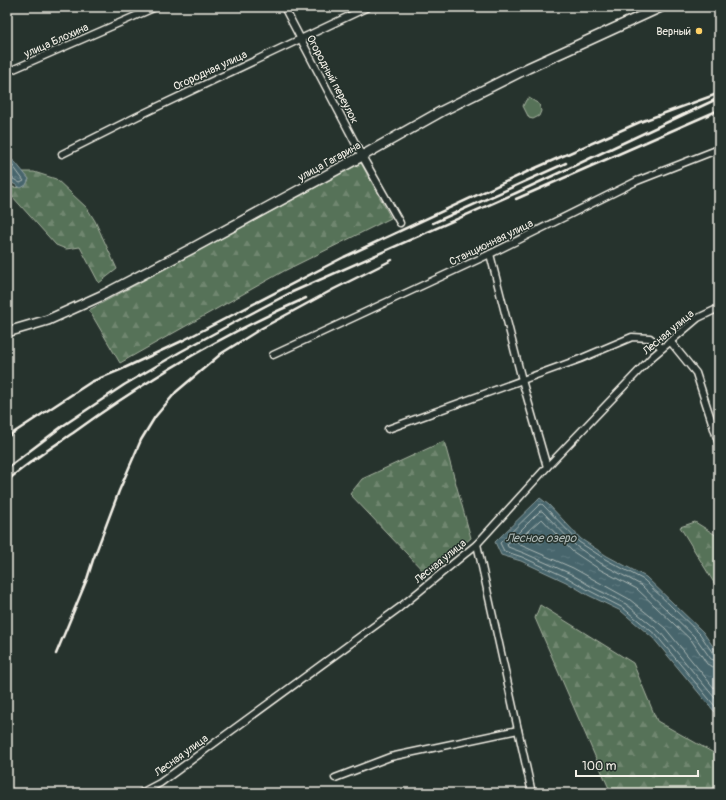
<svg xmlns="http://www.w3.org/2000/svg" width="726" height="800" font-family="Pangolin,sans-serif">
<defs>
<pattern id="forest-firs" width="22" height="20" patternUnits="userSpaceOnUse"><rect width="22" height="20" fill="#577258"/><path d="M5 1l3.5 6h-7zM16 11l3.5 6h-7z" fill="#708770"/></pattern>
<pattern id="water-ripples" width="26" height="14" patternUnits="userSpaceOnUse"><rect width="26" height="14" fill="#46656c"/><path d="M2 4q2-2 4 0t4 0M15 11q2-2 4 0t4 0" fill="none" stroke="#617c81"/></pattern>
</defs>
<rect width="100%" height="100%" fill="#26332d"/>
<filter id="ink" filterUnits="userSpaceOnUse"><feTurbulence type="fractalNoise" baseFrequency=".025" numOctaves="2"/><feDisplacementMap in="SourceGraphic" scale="8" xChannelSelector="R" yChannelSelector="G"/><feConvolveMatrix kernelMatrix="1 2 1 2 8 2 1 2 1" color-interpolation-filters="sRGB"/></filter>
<g filter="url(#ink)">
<polygon fill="#577258" stroke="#a6b2a0" points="529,98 539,104 541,111 539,116 533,119 529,118 523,106 526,100"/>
<g fill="url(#forest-firs)" stroke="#a6b2a0">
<polygon points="361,163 391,218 284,271 120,363 89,310"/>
<path d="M23 172H34L56 179 87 208 95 221 117 269 99 283 80 247 66 249 56 245 11 195H7V186C17 188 24 190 29 179Z"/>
<polygon points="444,441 471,538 427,575 350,494 362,479"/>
<polygon points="695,522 719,537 719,591 680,527"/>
<polygon points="540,605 633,663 657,721 719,756 719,793 611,793 535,618"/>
</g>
<g fill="url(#water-ripples)" stroke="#8c9d9e">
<polygon points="7,157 15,162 29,179 26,185 21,188 7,180"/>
<polygon points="540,498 549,505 581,539 607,556 646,577 703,632 719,655 719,717 653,638 621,611 588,595 566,582 521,561 501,555 495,542"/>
</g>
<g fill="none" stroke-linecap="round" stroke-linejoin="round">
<g stroke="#aeb9b6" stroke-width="1">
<polyline points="7,162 13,166 24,181 20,183 10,177 7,177"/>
<polyline points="719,657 714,655 700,634 644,580 605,559 579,542 542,504 539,505 500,543 504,551 522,557 568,578 590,591 623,608 656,635 719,711"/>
<polyline points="719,662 711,659 696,638 641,585 602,564 576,546 542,511 540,511 507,544 508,547 524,553 571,574 592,587 626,604 660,632 719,703"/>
<polyline points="719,668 713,667 707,664 692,641 637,589 599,569 572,551 542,519 540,520 517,541 518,544 573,568 629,599 665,628 719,694"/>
</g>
<g stroke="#f4f1e8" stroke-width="9">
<g id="street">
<polyline points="284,7 362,156 400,223"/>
<polyline points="7,72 156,7"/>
<polyline points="62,154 138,116 368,7"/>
<polyline points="490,254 522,380 547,467"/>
<polyline points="670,341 696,373 719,444"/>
<polyline points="273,355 490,254 637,181 719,149"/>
<polyline points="388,429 580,359 632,337 650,338 662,348"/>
<polyline points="477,544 532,793"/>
<polyline points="335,778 390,757 518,730"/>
<polyline points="141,793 160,783 399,608 477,544 547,467 652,357 698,318 719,308"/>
</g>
</g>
<g stroke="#f4f1e8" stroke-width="12">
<polyline id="secondary" points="7,332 48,320 103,295 191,249 362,156 442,111 528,68 661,7"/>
</g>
<use href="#street" stroke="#26332d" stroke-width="6"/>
<use href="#secondary" stroke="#26332d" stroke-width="9"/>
<g stroke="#f4f1e8" stroke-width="2.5">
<polyline points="516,199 719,110"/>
<polyline points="433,223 566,163"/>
<polyline points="7,437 91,382 120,370 182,341 344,257 531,170 640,122 717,94"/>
<polyline points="7,468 64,425 124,385 180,352 235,322 290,293 516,193 719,98"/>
<path d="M7 481C27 463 51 448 73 433 146 380 224 334 306 298"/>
<polyline points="56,654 87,579 93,560 119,491 141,440 155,417 176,392 222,353 262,328 334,289 392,260"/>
</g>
</g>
</g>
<circle fill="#ffd166" stroke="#26332d" stroke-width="1.5" cx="699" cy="31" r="4"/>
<g text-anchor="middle" stroke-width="3" stroke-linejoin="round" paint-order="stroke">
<g font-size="11" fill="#f4f1e8" stroke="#26332d" text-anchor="end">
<text x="691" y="35">Верный</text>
</g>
<g font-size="11" fill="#f4f1e8" stroke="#26332d">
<text transform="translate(56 40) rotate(-24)" y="4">улица Блохина</text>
<text transform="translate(210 70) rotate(-25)" y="4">Огородная улица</text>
<text transform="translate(333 79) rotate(62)" y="4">Огородный переулок</text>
<text transform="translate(329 161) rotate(-29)" y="4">улица Гагарина</text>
<text transform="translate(491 242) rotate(-26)" y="4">Станционная улица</text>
<text transform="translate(668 332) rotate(-40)" y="4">Лесная улица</text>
<text transform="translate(440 561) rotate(-39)" y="4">Лесная улица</text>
<text transform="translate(181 755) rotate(-36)" y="4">Лесная улица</text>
</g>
<g font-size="12" font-style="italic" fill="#aeb9b6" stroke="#26332d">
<text x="541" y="542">Лесное озеро</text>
</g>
</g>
<rect width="726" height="800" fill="none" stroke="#26332d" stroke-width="24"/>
<rect x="12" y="12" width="702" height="776" fill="none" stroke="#f4f1e8" stroke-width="1.5" filter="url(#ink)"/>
<path d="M576 770v6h122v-6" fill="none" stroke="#f4f1e8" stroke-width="2"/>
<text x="582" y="770" font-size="12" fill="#f4f1e8" stroke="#26332d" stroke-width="3" paint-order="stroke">100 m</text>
</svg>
